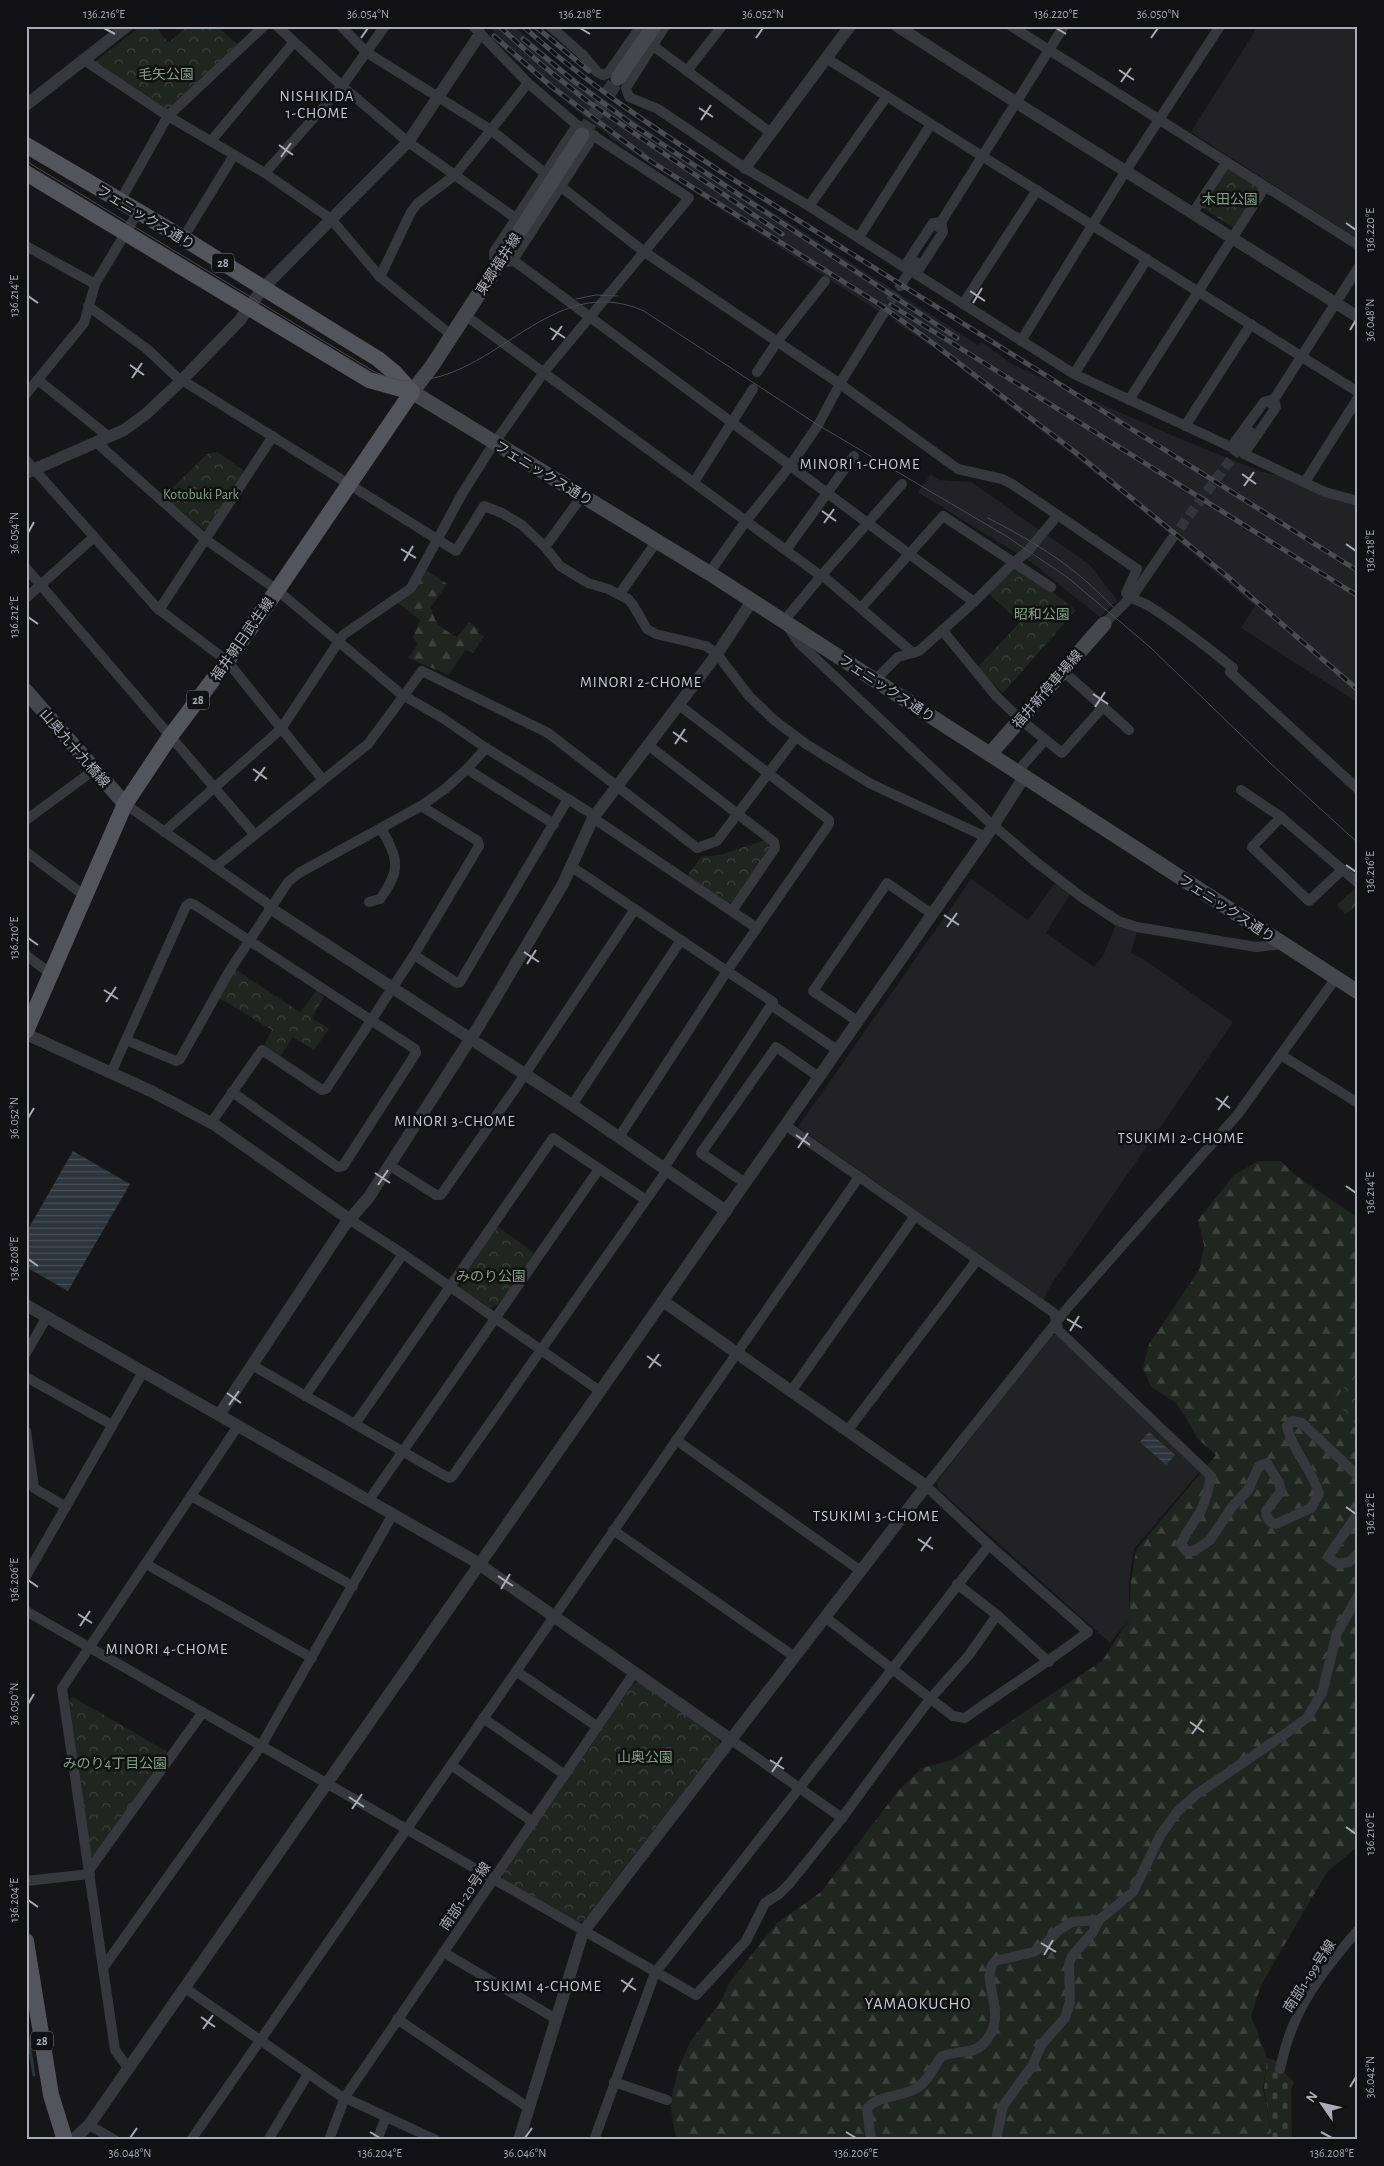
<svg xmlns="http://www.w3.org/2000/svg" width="1384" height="2166" font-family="'Alegreya Sans','Noto Sans JP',sans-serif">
<defs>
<pattern id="forest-firs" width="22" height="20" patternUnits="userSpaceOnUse" patternTransform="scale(1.25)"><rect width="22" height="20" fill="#1e261f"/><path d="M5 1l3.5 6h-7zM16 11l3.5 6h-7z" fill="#3c433d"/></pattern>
<pattern id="cemetery-stones" width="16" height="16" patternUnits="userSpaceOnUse" patternTransform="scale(1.25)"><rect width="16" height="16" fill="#1e261f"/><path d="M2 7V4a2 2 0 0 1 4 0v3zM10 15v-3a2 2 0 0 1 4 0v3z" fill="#3c433d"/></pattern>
<pattern id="park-crowns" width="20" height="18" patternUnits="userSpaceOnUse" patternTransform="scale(1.25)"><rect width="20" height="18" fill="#1e261f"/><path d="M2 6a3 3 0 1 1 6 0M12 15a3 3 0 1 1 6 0" fill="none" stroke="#3c433d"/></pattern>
<pattern id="water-rules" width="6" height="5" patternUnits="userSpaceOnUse" patternTransform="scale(1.25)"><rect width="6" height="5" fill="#2c353c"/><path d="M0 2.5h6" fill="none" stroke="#485056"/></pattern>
</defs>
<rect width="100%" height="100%" fill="#161618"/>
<g fill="#222225">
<polygon points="489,26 514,26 570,74 663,141 978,345 981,342 1012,364 1053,383 1183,440 1262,472 1282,476 1358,505 1358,703 1241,628 1255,606 1125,496 937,350 895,322 896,320 881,309 878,311 610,138 608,135 548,88 491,38 495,33"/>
<polygon points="1258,26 1358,26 1358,239 1191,132"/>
<polygon points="931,474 939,480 971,482 1090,565 1117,600 1100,617 1032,563 918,492"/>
<polygon points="971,879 1028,920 1056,882 1071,893 1046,933 1094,967 1104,954 1116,924 1137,931 1131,953 1143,959 1233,1022 1051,1285 1043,1300 798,1127"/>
<polygon points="1051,1335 1058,1335 1201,1470 1134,1549 1129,1583 1129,1619 1110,1643 938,1489 937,1482"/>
</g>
<g fill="url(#forest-firs)">
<path d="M426 570 447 584 431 607C435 626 442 628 457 637L469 622 479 630 478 633 484 636 473 653 465 650 449 675 408 658 418 644 413 638 420 620 398 603Z"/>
<polygon points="1258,1161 1281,1161 1294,1174 1358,1218 1358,1846 1327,1872 1261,1985 1251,2016 1267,2058 1263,2089 1271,2131 1270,2140 676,2140 670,2103 678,2070 690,2042 721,2001 730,1982 777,1923 821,1892 898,1791 922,1768 952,1760 1102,1661 1129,1619 1131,1581 1136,1550 1216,1455 1197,1438 1187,1419 1176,1403 1151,1387 1143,1369 1149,1344 1199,1270 1204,1245 1198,1220 1234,1175"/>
</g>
<polygon fill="url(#cemetery-stones)" points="1267,2058 1278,2061 1283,2071 1294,2082 1291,2090 1292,2140 1270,2140 1271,2131 1264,2089"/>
<g fill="url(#park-crowns)">
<polygon points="141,26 156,26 168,43 188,26 216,26 241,47 169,111 95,62"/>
<polygon points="1227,168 1261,189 1234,228 1201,207"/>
<polygon points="217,452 246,472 209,528 204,530 164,496 207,454"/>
<polygon points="1015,564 1076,610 1003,693 977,668 1020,622 988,593"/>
<polygon points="765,840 769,843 770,850 734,902 727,903 687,876 701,857 720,855"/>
<polygon points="1358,886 1358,906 1345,914 1337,905"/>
<polygon points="235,969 300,1012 317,990 324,997 312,1018 329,1029 314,1050 293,1037 281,1056 264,1045 272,1030 219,998"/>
<polygon points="497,1226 534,1253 499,1304 490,1308 461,1288 460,1280"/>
<polygon points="1358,1371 1358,1426 1334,1400"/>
<polygon points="639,1682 719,1739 720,1744 583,1921 579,1922 503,1879 502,1874 633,1684"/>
<polygon points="73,1697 166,1751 167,1754 95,1856 91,1855 69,1700"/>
</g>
<g fill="url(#water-rules)">
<polygon points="73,1151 130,1184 68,1291 26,1267 26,1233"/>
<polygon points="1149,1432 1175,1455 1166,1465 1140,1442"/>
</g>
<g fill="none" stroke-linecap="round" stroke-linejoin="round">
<polyline stroke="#2c353c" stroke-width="3" points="26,2024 34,2075"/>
<g stroke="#333438" stroke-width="10" stroke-dasharray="10 5" stroke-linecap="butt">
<polyline points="883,314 900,286"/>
<polyline points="1171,540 1237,451"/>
</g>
<polyline stroke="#333438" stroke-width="15" stroke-dasharray="15 8" stroke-linecap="butt" points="582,135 618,78"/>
<g stroke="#37383d" stroke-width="10">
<polyline points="277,26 342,86 408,142 517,219"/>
<polyline points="341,26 366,52 491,130 546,174"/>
<polyline points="550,26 583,55 597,72 603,75 608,73 641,26"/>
<polyline points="665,26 626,88 629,97 658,109 745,168 809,206 904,267 933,223 941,222 943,232 916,274 1074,374 1231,447 1264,402 1274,399"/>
<polyline points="1011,26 1358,245"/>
<polyline points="652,45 771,133"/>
<polyline points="826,58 1358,392"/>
<polyline points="84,60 168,116 265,173 331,219 380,277 451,335"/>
<polyline points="687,71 722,26"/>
<polyline points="211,141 294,42"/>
<polyline points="265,173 342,86 385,26"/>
<path d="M560 186 643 251 840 384 958 469 1002 479 1012 484 1137 569 1126 593C1132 601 1142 601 1149 606 1179 625 1206 646 1233 668L1230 672 1358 789"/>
<polyline points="120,201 168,116 264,26"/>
<polyline points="809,206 887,96"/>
<polyline points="1192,214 1226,163"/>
<polyline points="938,227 1064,26"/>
<polyline points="859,237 931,124"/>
<polyline points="183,238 234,155"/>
<polyline points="26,246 95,284"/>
<polyline points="513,260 974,602"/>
<polyline points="508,262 513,260 594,135"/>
<polyline points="495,267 494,252 577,125"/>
<polyline points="380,277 411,212 418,203 455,175 528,83"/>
<polyline points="900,286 916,262"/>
<polyline points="963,304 1037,190"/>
<polyline points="88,306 147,349 181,381"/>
<polyline points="465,315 821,576"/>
<polyline points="1021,341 1125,172 1220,26"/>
<polyline points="757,372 777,342 825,281"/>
<polyline points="1074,374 1147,259"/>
<polyline points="38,380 109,437"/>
<polyline points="182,380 456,551 484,506 502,513 522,525 545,547 560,566 588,583 608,589 628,599 633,605 647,629 656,634 706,646 717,654 749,696 774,720 806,744 871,784 986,837"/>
<polyline points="26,394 84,323 95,284 138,212"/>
<polyline points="1274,399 1276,407 1244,454 1325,492 1358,501"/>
<polyline points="1129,400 1265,187"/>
<polyline points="1271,404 1358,268"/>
<polyline points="1185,426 1251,324"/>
<polyline points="97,443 205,539 277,590 401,694 444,719 486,748 568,799"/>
<polyline points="1237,451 1251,432"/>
<polyline points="26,460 157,608 227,661 323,780"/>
<polyline points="694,482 753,389"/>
<polyline points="1305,482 1358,398"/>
<polyline points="902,484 821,576 784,621 799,643 986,819 1036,862 1083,898 1118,921 1137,927 1256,947 1283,944"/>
<polyline points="545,547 582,496"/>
<polyline points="786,550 854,456"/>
<polyline points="26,568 255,835"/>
<polyline points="709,573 746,521 790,466 818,425 842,380 883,314"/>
<polyline points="822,575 913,653"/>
<polyline points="619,595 657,541"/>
<polyline points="26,598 94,537"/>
<polyline points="861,608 943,516 1051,587"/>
<polyline points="159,610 273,436"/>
<polyline points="1104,624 1134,594 1171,540"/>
<polyline points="942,630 997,697 1021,720 1062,753 1103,707"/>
<polyline points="1063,671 1129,730"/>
<polyline points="875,680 898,657 919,651 974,602 1013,563 1026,553 1058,515"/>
<polyline points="648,745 774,842 775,848 732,911"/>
<polyline points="467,769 554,824"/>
<polyline points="1017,772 1045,740"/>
<polyline points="1241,790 1281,817 1358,883"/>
<polyline points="125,804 215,867 368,744 422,671 548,733 697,848 717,841 796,737"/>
<polyline points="1281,817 1252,847 1309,901 1342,870"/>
<polyline points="593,818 757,928"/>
<polyline points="26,820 94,770"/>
<polyline points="164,832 281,729 343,635 411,588 462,494 489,451 544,372 689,198 577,125 528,83 473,26"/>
<polyline points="26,852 85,896"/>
<polyline points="215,867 271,906"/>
<polyline points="572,867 773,1002 664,1168"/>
<path d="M369 902 380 899C402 869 398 859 381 828"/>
<polyline points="26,955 51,974"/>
<polyline points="414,955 457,983 460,982 568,799 595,816"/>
<polyline points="771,1005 837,1050"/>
<polyline points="857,1021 813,991 887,883 932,914"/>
<polyline points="126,1040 176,1061 180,1059 230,970 288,882 299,873 421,806 445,789 467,769 486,748"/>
<polyline points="1281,1055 1358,1103"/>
<polyline points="111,1073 186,906 190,903 195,905 415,1049 416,1053 343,1166 338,1167 232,1092"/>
<polyline points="572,1105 681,940"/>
<polyline points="211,1123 262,1050 322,1090 326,1089 414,955 479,846 478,841 421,806"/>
<path d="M785 1125 1054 1313 1058 1330 1211 1476C1209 1487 1206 1499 1201 1510 1195 1522 1186 1531 1181 1544L1186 1551H1194L1210 1540 1232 1507 1248 1490 1259 1466 1267 1463 1279 1483 1281 1491 1266 1511C1267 1518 1268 1522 1276 1524L1311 1508 1319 1494C1313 1470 1292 1451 1287 1426L1293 1421 1302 1423 1358 1476"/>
<polyline points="619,1137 727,971 829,824 829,820 679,705"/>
<polyline points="389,1165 436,1195 441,1195 517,1086 635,909"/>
<polyline points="745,1183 701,1153 776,1047 819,1077"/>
<polyline points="349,1219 403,1254 600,1391"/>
<polyline points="26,1353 47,1317"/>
<polyline points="252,1365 449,1478 452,1477 667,1170"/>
<polyline points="26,1377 112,1425"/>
<polyline points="792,1390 915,1216"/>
<polyline points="305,1396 403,1254"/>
<polyline points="355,1424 553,1138 646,1200"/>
<polyline points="848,1430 977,1260"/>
<polyline points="26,1431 34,1488 66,1507"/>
<polyline points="676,1440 861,1571"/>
<polyline points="191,1496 353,1586"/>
<polyline points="369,1500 599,1169"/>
<polyline points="1358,1513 1328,1557 1338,1564 1349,1562 1358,1554"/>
<polyline points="613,1530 795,1657"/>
<polyline points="146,1564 312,1658"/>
<polyline points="26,1576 143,1372"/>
<polyline points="957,1584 997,1615 1049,1662"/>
<polyline points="26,1611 696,1995 746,1941 765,1903 779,1894 790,1883 842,1818 896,1744 930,1699 969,1655 997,1615"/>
<path d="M825 1617 953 1716 965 1718C1006 1689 1048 1662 1088 1632L989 1545 926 1486 1070 1305 1238 1114 1336 978"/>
<polyline points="516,1671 598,1727"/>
<polyline points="483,1718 565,1775"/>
<polyline points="730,1739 842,1818"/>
<polyline points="451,1765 533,1822"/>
<polyline points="89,1870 203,1712"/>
<polyline points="26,1881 90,1874"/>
<polyline points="443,1952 556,2019"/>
<polyline points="103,1968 261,1746 393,1514"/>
<polyline points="185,1988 339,2095 436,2140"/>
<polyline points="397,2019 529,2108"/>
<polyline points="128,2068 115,2050 62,1688 238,1426"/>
<path d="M1280 2069C1283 2056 1286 2043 1291 2031 1305 1993 1332 1960 1358 1930"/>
<polyline points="614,2082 667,2100"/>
<polyline points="89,2125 115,2140"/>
<polyline points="191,2140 859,1177"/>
<polyline points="268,2140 308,2074"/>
<polyline points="329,2140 345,2097 634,1673"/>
<polyline points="377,2140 386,2117"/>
<polyline points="594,2140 655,1973 989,1545"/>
<path d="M871 2140 867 2109C877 2095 903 2097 917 2088 927 2082 934 2067 941 2057 953 2050 971 2055 982 2045 1013 2016 977 1981 995 1961L1033 1952 1041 1948 1059 1930 1072 1922 1099 1920"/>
<polyline points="996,2140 1003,2106 1032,2066 1042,2044 1065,2018 1070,2002 1069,1963 1072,1956 1093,1932 1099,1920 1133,1892 1161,1834 1178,1811 1197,1794 1285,1734 1307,1718 1322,1693 1337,1633 1358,1596"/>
</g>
<g stroke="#37383d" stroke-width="12">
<polyline points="897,26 1017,103 1358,317"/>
<polyline points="26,105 127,26"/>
<polyline points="745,168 850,26"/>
<polyline points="26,473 124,430 146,414 182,380 240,320 263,288 408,142 480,34"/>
<polyline points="270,908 572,1105 726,1211"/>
<polyline points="26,1034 153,1092 215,1125 349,1219"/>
<polyline points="26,1305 473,1560 730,1739"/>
<polyline points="219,1415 344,1226 369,1197 480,1024 563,884 593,818 717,654 752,601"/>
<polyline points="73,2140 89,2125 986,837 1024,777"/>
<polyline points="519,2140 583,1932 926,1486 663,1301"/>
</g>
<g stroke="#45474d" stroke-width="15">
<polyline points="618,78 654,26"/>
<polyline points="582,135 432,366 412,392 709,573 1358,992"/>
<polyline points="26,691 125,804"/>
<polyline points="990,754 1104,624"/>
</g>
<g stroke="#53555c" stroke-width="16">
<polyline points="26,145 183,238 378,359 395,373 412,392"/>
<polyline points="26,173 369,380 412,392"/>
<polyline points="26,1031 125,804 169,738 227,661 280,586 412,392"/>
<polyline points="26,1941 51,2095 65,2140"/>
</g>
<g stroke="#4a4c52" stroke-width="1">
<path d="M26 161 373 371C384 376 397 381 409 381 496 381 552 270 644 311L818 425 1006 536 1067 577 1150 647 1269 762 1358 843"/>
<polyline points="576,299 596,295 618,296"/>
<path d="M988 518C1038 544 1074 566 1113 607"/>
</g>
<g stroke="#4a4c52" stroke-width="5">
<g id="rail">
<polyline points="499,26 542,65 587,101 782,234"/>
<path d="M523 26C584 82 654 128 723 173L1358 571"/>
<polyline points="535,26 589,71"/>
<polyline points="494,36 552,87 652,162 879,304 934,344 1075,452 1228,577 1358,690"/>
<polyline points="523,39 575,82 636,127 957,338"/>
<polyline points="891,305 1358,596"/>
</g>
</g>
<use href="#rail" stroke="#111113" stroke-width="3" stroke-dasharray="9" stroke-linecap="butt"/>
</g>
<path fill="none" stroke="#a8adb8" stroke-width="2" d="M104 28 115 34M580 28 590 34M1056 28 1066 34M361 38 368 28M756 38 763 28M1151 38 1158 28M1119 70 1134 80M1121 82 1131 68M699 108 713 117M701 120 711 105M279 145 293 155M281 157 291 143M1346 223 1356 230M970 291 985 301M28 296 38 303M973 303 982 288M550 328 565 338M1350 330 1356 320M552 340 562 326M130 365 144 375M132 378 142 363M1242 474 1256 484M1244 486 1254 472M822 511 836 521M824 523 834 509M28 533 34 522M1346 544 1356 551M401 549 416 558M404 561 413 546M28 617 38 624M1093 694 1108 704M1095 707 1105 692M673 732 687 742M675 744 685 729M253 769 267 779M255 781 265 767M1346 865 1356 872M944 915 959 925M947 927 957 913M28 938 38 945M524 952 539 962M527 964 536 950M104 990 118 999M106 1002 116 987M1216 1098 1230 1108M1218 1110 1228 1096M28 1118 34 1108M796 1135 810 1145M798 1148 808 1133M375 1173 390 1183M378 1185 388 1170M1346 1186 1356 1193M28 1259 38 1266M1067 1319 1082 1328M1070 1331 1079 1316M647 1356 661 1366M649 1368 659 1354M227 1393 241 1403M229 1405 239 1391M1346 1507 1356 1514M918 1539 933 1549M921 1551 931 1537M498 1576 513 1586M28 1580 38 1587M501 1589 510 1574M78 1614 92 1623M80 1626 90 1611M28 1704 34 1694M1190 1722 1204 1732M1192 1734 1202 1720M770 1760 784 1769M772 1772 782 1757M349 1797 364 1807M352 1809 362 1794M1346 1827 1356 1834M28 1900 38 1907M1041 1943 1056 1952M1044 1955 1053 1940M621 1980 636 1990M623 1992 633 1978M201 2017 215 2027M203 2029 213 2015M1350 2087 1356 2077M370 2132 380 2138M846 2132 856 2138M1321 2132 1332 2138M130 2138 137 2128M525 2138 532 2128"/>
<g text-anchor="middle" stroke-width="5" stroke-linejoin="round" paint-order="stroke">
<g fill="#111113" stroke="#7b7e86" stroke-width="1">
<rect x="212" y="253.5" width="22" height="19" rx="4"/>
<rect x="187" y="690.5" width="22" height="19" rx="4"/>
<rect x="31" y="2031.5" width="22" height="19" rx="4"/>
</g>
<g font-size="12" font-weight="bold" fill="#a8adb8">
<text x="223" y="267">28</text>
<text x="198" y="704">28</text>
<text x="42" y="2045">28</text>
</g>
<g font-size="14" fill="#7fa381" stroke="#111113">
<text x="166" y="79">毛矢公園</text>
<text x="1230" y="204">木田公園</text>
<text x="201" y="499">Kotobuki Park</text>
<text x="1042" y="619">昭和公園</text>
<text x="491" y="1281">みのり公園</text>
<text x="645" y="1762">山奥公園</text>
<text x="115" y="1768">みのり4丁目公園</text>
</g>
<g font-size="14" fill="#a8adb8" stroke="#111113">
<text transform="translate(146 217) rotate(31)" y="5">フェニックス通り</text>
<text transform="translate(498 264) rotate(-57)" y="5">東郷福井線</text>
<text transform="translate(544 473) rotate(31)" y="5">フェニックス通り</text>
<text transform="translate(242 639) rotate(-55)" y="5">福井朝日武生線</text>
<text transform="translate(887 688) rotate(33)" y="5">フェニックス通り</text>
<text transform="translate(1047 689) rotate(-49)" y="5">福井新停車場線</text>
<text transform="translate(75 748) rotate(49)" y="5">山奥九十九橋線</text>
<text transform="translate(1227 908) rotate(33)" y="5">フェニックス通り</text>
<text transform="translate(465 1896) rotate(-56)" y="5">南部1-20号線</text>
<text transform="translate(1309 1976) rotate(-57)" y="5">南部1-199号線</text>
</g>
<g font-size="15" letter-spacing="1" fill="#c9ccd4" stroke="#111113">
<text x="317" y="101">NISHIKIDA<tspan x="317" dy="17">1-CHOME</tspan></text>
<text x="860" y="469">MINORI 1-CHOME</text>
<text x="641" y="687">MINORI 2-CHOME</text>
<text x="455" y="1126">MINORI 3-CHOME</text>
<text x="1181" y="1143">TSUKIMI 2-CHOME</text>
<text x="876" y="1521">TSUKIMI 3-CHOME</text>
<text x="167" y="1654">MINORI 4-CHOME</text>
<text x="538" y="1991">TSUKIMI 4-CHOME</text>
</g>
<g font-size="16" letter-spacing="1" fill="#c9ccd4" stroke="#111113">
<text x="918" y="2009">YAMAOKUCHO</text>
</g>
</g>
<rect width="1384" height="2166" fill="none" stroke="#111113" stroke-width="55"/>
<g transform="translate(1322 2104) rotate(304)" stroke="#111113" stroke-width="4" paint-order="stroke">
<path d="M0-4L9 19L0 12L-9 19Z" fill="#a8adb8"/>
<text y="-8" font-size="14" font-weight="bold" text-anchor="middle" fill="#a8adb8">N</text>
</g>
<rect x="28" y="28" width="1328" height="2110" fill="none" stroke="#a8adb8" stroke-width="2"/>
<g font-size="12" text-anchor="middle" fill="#a8adb8">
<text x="104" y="18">136.216°E</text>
<text x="368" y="18">36.054°N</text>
<text x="580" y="18">136.218°E</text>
<text x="763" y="18">36.052°N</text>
<text x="1056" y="18">136.220°E</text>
<text x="1158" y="18">36.050°N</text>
<text transform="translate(1370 230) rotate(-90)" y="4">136.220°E</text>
<text transform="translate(14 296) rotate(-90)" y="4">136.214°E</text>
<text transform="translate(1370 320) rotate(-90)" y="4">36.048°N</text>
<text transform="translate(14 533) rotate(-90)" y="4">36.054°N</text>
<text transform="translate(1370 551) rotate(-90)" y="4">136.218°E</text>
<text transform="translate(14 617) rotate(-90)" y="4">136.212°E</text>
<text transform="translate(1370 872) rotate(-90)" y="4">136.216°E</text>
<text transform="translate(14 938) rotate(-90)" y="4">136.210°E</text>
<text transform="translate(14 1118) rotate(-90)" y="4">36.052°N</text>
<text transform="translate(1370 1193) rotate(-90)" y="4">136.214°E</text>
<text transform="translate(14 1259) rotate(-90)" y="4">136.208°E</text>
<text transform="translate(1370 1514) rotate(-90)" y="4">136.212°E</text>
<text transform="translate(14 1580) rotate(-90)" y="4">136.206°E</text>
<text transform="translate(14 1704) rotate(-90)" y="4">36.050°N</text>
<text transform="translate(1370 1834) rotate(-90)" y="4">136.210°E</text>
<text transform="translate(14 1900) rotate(-90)" y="4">136.204°E</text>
<text transform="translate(1370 2077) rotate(-90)" y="4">36.042°N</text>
<text x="130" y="2157">36.048°N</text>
<text x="380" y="2157">136.204°E</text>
<text x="525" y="2157">36.046°N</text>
<text x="856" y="2157">136.206°E</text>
<text x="1332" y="2157">136.208°E</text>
</g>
</svg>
